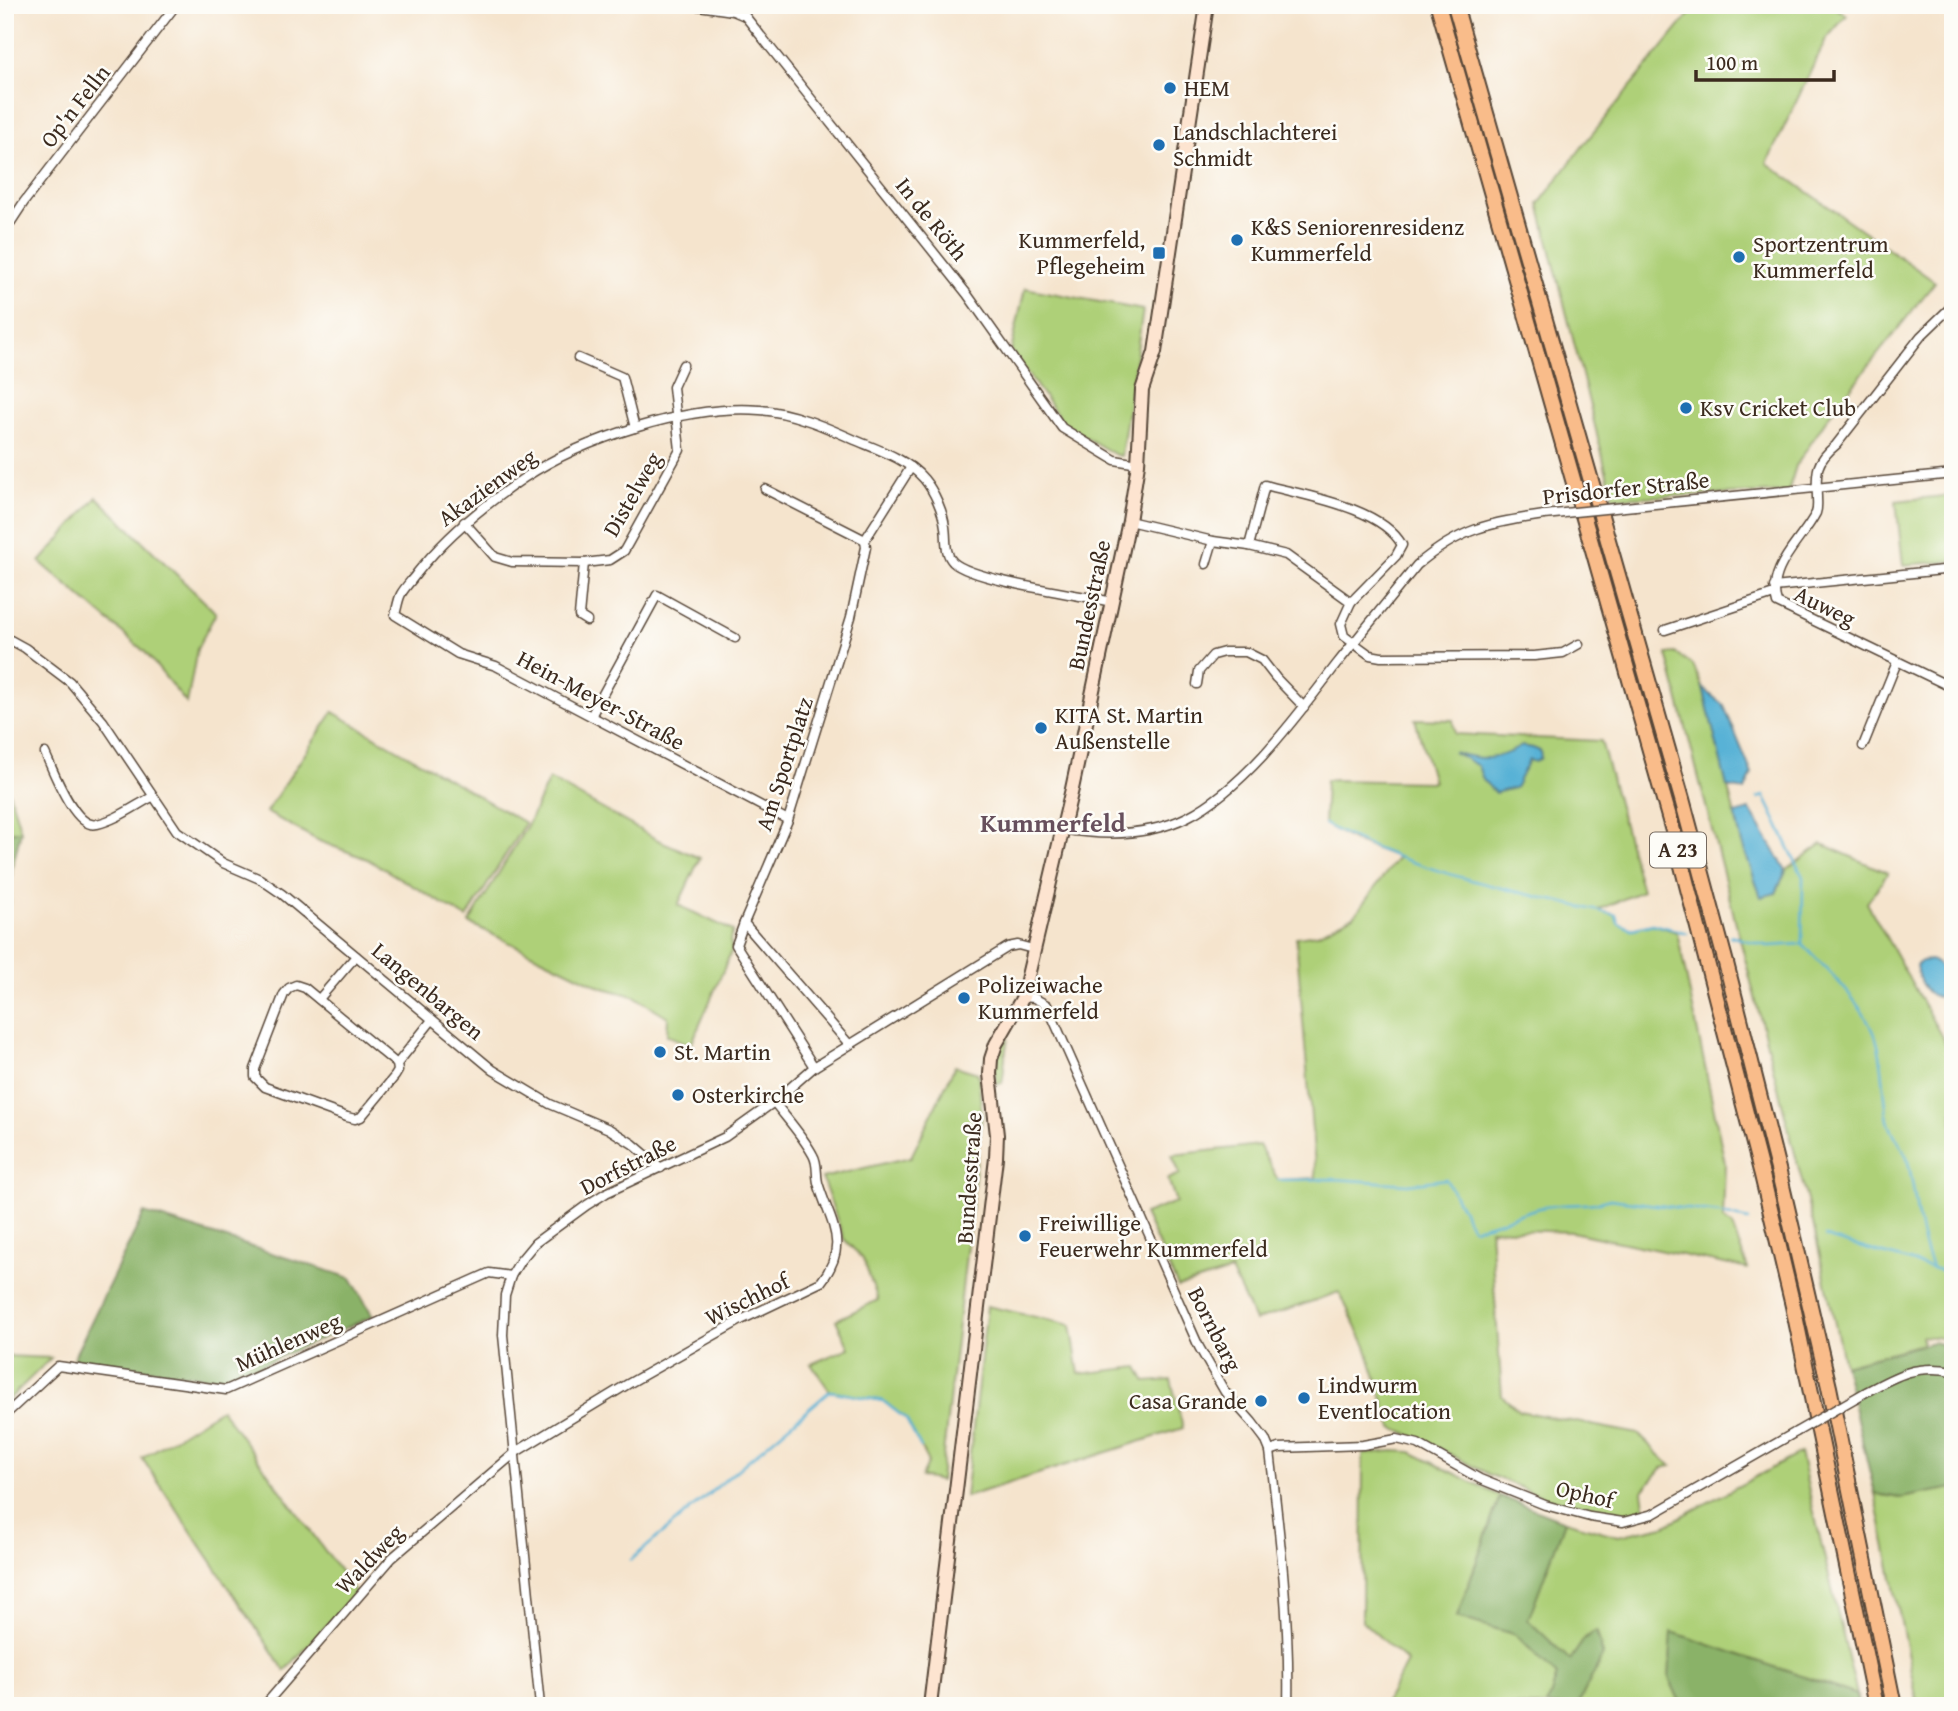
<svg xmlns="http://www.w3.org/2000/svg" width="1958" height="1711" font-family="'Gentium Book Plus',serif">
<rect width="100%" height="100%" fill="#fdfcf7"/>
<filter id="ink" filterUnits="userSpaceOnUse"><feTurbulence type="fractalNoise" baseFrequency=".0143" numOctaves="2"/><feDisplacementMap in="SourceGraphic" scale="14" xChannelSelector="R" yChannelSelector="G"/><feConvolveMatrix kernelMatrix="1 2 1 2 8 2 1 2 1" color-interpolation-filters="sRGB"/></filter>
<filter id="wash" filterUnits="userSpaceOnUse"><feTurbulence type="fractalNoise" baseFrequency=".00686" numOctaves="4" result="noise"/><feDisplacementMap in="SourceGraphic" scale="28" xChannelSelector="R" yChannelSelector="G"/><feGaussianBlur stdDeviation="1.57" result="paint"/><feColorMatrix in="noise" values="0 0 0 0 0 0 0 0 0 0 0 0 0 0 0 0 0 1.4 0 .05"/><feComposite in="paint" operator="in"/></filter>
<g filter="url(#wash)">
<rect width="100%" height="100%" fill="#f5e4cd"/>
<g fill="#aed078" stroke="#747d4b" stroke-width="2">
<polygon points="1697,5 1831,5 1847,15 1826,39 1767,163 1935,282 1828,417 1796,466 1788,492 1613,498 1539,204 1588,139"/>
<polygon points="1025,288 1143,310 1121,456 1116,455 1065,425 1011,351"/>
<polygon points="1953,495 1953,561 1903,565 1896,501"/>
<polygon points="97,497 216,613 197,649 187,704 145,652 40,562"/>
<polygon points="1675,653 1693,665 1703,688 1742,844 1776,893 1786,870 1822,844 1888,873 1867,903 1953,1057 1953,1339 1921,1336 1922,1344 1844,1365 1814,1228 1667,654"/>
<polygon points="333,712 525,823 467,918 367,859 319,841 266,812"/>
<polygon points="1415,719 1453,720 1455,734 1601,741 1642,891 1598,910 1616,915 1618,923 1632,929 1653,924 1677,932 1725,1163 1723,1219 1732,1226 1748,1269 1572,1232 1490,1229 1502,1396 1519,1411 1638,1434 1671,1466 1662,1468 1642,1492 1645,1510 1624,1516 1551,1500 1488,1474 1423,1440 1392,1428 1366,1346 1339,1292 1255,1321 1231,1271 1178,1287 1144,1214 1176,1202 1168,1179 1180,1174 1172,1155 1259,1145 1278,1180 1316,1178 1296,937 1317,934 1354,916 1398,857 1354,841 1324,824 1326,780 1433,782"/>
<polygon points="5,779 21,831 5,831"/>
<polygon points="549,779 658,840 700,858 678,905 733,931 730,940 732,950 691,1045 667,1035 668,1017 634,996 603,988 469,923 529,822"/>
<path d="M1006 1037 1008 1039C1004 1054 1005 1068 1002 1083L997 1084C992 1067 997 1051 1006 1037Z"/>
<polygon points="955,1066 978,1073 982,1115 940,1481 921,1477 928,1462 906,1419 883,1401 830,1391 811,1364 849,1348 836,1320 878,1300 863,1259 844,1239 822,1178 911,1157"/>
<polygon points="987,1306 1071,1325 1079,1374 1138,1367 1146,1382 1171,1380 1183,1428 965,1497"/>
<polygon points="5,1356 51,1358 5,1403"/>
<polygon points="221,1409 356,1593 285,1671 142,1458"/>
<polygon points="1393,1451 1411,1452 1500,1496 1457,1616 1516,1635 1557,1676 1547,1706 1383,1706 1407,1662 1362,1621 1363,1454"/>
<polygon points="1800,1453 1857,1695 1672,1632 1669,1678 1682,1706 1577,1706 1603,1655 1597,1632 1585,1638 1570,1661 1527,1621 1565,1521 1618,1536 1664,1526"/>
<polygon points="1953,1488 1953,1706 1918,1706 1875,1494 1901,1498"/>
</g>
<g fill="#8ab268" stroke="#626e43" stroke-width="2">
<polygon points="5,831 21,831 12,869 10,904 5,904"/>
<polygon points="144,1213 351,1278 373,1316 227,1380 73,1359"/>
<polygon points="1933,1342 1953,1347 1953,1488 1901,1498 1875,1494 1844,1365"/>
<polygon points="1500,1496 1565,1521 1528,1620 1570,1660 1585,1638 1596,1631 1603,1655 1577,1706 1547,1706 1557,1676 1516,1635 1457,1617"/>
<polygon points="1672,1632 1857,1695 1859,1706 1682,1706 1669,1678"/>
</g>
<g fill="#59b2d6" stroke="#4a6e7a" stroke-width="2">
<polygon points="1703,688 1724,706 1752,774 1745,790 1727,787"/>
<path d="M1522 746 1533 748 1540 751 1541 758 1535 762 1529 760 1515 788 1495 793 1483 780 1478 766 1453 752C1482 761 1495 761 1522 746Z"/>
<polygon points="1750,810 1786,870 1776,893 1761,897 1742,844 1735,814"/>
<path d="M1931 960C1943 967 1947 974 1951 986L1946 997C1927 1000 1918 982 1916 965L1922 961Z"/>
</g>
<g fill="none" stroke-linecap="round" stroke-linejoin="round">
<g stroke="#59b2d6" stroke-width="2.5">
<path d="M1758 798 1764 796 1803 877 1802 944C1827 969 1854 995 1871 1026 1884 1049 1883 1095 1888 1120 1891 1134 1903 1145 1907 1158 1917 1195 1916 1232 1932 1267"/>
<path d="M1324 824C1412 872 1519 892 1616 915L1618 923 1632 929 1653 924 1687 933"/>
<polyline points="1730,936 1768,946 1802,944"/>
<path d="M1278 1180 1334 1179 1408 1184 1446 1179 1472 1228C1499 1225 1523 1209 1551 1206 1573 1203 1588 1207 1610 1199L1719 1213"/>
<polyline points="1722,1214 1748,1220"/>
<polyline points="1825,1237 1953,1274"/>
<polyline points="631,1560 830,1391 883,1401 906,1419 921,1448"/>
</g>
</g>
</g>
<g filter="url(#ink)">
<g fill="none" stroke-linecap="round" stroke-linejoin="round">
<g stroke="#574638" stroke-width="11">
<g id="street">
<polyline points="692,5 733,11 745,16 967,294 1062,428 1115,460 1138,464"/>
<polyline points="5,231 24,202 176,5"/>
<path d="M1953 305 1921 336 1836 445C1815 462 1816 472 1817 497 1817 503 1818 508 1816 513 1801 542 1766 568 1777 603L1953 688"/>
<polyline points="578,358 622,377 635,428"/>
<polyline points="765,489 865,540"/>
<polyline points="1635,506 1953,474"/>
<polyline points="1129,521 1213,541 1249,546 1286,555 1351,602 1341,624 1344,636 1370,655 1381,657 1534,656 1563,653 1579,644"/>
<polyline points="464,522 495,557 512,562 584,563 610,560 624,551 680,450 673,387 683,365"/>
<path d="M1249 546 1265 485C1305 496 1381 507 1402 545L1396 556 1351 602"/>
<polyline points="584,563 579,616 587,621"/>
<polyline points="1206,564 1213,541"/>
<polyline points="1774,587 1953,569"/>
<polyline points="1665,630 1774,594"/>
<polyline points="5,637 25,648 70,682 103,721 177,831 223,863 260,879 282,894 493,1070 550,1104 609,1129 633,1144 661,1168"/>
<polyline points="1197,684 1199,671 1213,655 1224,652 1246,652 1262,660 1276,678 1304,707"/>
<polyline points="591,716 657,595 735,638"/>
<polyline points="1863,746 1897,662"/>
<path d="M45 753C53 770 75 830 97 824 116 820 135 806 152 797"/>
<path d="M788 820 496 666 458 654 395 615C397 608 398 600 401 594 405 587 412 580 417 573 447 535 484 505 524 478 582 439 689 404 760 410 792 412 826 427 855 440 879 450 907 459 924 479 934 491 943 511 945 527 947 539 944 553 953 562 973 581 1081 595 1112 602"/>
<path d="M1062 829C1103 836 1149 836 1187 817 1245 788 1297 716 1336 665 1363 631 1390 598 1417 565 1461 528 1489 523 1544 515"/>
<polyline points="744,923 736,945 814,1067"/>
<polygon points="296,985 305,988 397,1064 398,1071 395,1076 361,1117 355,1119 347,1117 265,1087 255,1077 255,1069 284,994 289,988"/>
<path d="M1023 997 1034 998 1047 1005 1199 1347 1225 1392 1252 1422 1265 1439 1270 1451C1280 1536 1290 1620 1288 1706"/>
<polyline points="319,999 356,956"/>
<polyline points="849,1044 744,923 788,820 851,617 866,547 865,540 911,467"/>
<polyline points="397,1064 432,1020"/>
<path d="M1866 1392C1897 1375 1917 1364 1953 1371"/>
<polyline points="5,1415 58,1366 226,1390 489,1273 511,1276"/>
<polyline points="1270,1451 1279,1448 1363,1445 1397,1439 1418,1444 1480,1479 1545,1505 1590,1517 1623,1522 1653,1514 1796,1432"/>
<path d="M264 1706 392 1558 516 1452 628 1384 741 1320 821 1282C850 1245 831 1224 819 1186 815 1176 819 1165 813 1155 803 1136 787 1119 774 1102"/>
<polyline points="540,1706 503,1335 505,1295 511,1276 520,1261 535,1243 587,1205 606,1193 725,1137 774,1102 814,1067 1008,947 1018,945 1033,949"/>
</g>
</g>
<g stroke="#574638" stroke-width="16">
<polyline id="secondary" points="930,1706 996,1158 997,1135 990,1074 991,1059 996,1044 1023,997 1072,789 1129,521 1138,464 1142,390 1155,352 1207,5"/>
</g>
<g stroke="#574638" stroke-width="18">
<g id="highway">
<polyline points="1438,5 1673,831 1762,1175 1793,1306 1876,1706"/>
<polyline points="1455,5 1682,799 1726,963 1779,1173 1829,1387 1894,1706"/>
</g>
</g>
<use href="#street" stroke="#fff" stroke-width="8"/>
<use href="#secondary" stroke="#fde4d0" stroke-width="12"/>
<use href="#highway" stroke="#f9bc8a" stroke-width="14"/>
<g stroke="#574638" stroke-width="11" stroke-linecap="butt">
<g id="street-bridge">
<polyline points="1544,515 1635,506"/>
<polyline points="1796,1432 1866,1392"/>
</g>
</g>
<use href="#street-bridge" stroke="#fff" stroke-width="8"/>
</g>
</g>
<g fill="#1f6fb2" stroke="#fdfcf7" stroke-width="2.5">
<circle cx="1170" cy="88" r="7"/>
<circle cx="1159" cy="145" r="7"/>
<circle cx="1237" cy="240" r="7"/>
<rect x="1152" y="246" width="14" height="14" rx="3.5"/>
<circle cx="1739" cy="257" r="7"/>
<circle cx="1686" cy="408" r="7"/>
<circle cx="1041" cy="728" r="7"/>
<circle cx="964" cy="998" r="7"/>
<circle cx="660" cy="1052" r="7"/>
<circle cx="678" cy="1095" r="7"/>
<circle cx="1025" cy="1236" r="7"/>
<circle cx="1304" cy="1398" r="7"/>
<circle cx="1261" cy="1401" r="7"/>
</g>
<g text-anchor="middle" stroke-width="5" stroke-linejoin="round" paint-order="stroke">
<rect fill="#fdfcf7" stroke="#75695f" stroke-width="2" x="1650" y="832.5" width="56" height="35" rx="5"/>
<g font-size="21" font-weight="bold" fill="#3b2a1e">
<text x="1678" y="857">A 23</text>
</g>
<g font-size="23" fill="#3b2a1e" stroke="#fdfcf7" text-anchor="start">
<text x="1184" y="96">HEM</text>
<text x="1173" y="140">Landschlachterei<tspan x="1173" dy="26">Schmidt</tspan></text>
<text x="1251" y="235">K&amp;S Seniorenresidenz<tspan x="1251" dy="26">Kummerfeld</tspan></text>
<text x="1145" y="248" text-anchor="end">Kummerfeld,<tspan x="1145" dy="26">Pflegeheim</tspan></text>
<text x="1753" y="252">Sportzentrum<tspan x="1753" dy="26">Kummerfeld</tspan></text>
<text x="1700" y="416">Ksv Cricket Club</text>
<text x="1055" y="723">KITA St. Martin<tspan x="1055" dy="26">Außenstelle</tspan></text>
<text x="978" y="993">Polizeiwache<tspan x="978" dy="26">Kummerfeld</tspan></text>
<text x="674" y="1060">St. Martin</text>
<text x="692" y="1103">Osterkirche</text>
<text x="1039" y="1231">Freiwillige<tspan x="1039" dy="26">Feuerwehr Kummerfeld</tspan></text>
<text x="1318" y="1393">Lindwurm<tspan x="1318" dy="26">Eventlocation</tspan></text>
<text x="1247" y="1409" text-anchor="end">Casa Grande</text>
</g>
<g font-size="23" fill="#3b2a1e" stroke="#fdfcf7">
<text transform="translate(75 106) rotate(-52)" y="8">Op'n Felln</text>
<text transform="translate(932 219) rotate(51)" y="8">In de Röth</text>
<text transform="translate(487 487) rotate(-36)" y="8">Akazienweg</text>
<text transform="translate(1626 488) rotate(-6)" y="8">Prisdorfer Straße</text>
<text transform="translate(632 494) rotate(-60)" y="8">Distelweg</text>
<text transform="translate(1089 605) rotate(-78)" y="8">Bundesstraße</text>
<text transform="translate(1825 606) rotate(26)" y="8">Auweg</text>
<text transform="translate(601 700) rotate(28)" y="8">Hein-Meyer-Straße</text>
<text transform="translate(784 764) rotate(-72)" y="8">Am Sportplatz</text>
<text transform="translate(428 991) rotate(40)" y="8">Langenbargen</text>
<text transform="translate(628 1165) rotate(-27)" y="8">Dorfstraße</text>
<text transform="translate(969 1178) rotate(-86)" y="8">Bundesstraße</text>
<text transform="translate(747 1299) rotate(-26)" y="8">Wischhof</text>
<text transform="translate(1215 1329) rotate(63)" y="8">Bornbarg</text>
<text transform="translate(288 1342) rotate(-24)" y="8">Mühlenweg</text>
<text transform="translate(1585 1494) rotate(13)" y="8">Ophof</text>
<text transform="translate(369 1559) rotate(-46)" y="8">Waldweg</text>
</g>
<g font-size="26" font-weight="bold" fill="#67505d" stroke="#fdfcf7">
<text x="1053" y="832">Kummerfeld</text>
</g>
</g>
<rect width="1958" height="1711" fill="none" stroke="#fdfcf7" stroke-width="28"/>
<path d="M1696 70v10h138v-10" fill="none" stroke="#3b2a1e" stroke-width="3.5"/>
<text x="1706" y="70" font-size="21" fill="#3b2a1e" stroke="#fdfcf7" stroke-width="5" paint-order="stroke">100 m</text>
</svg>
